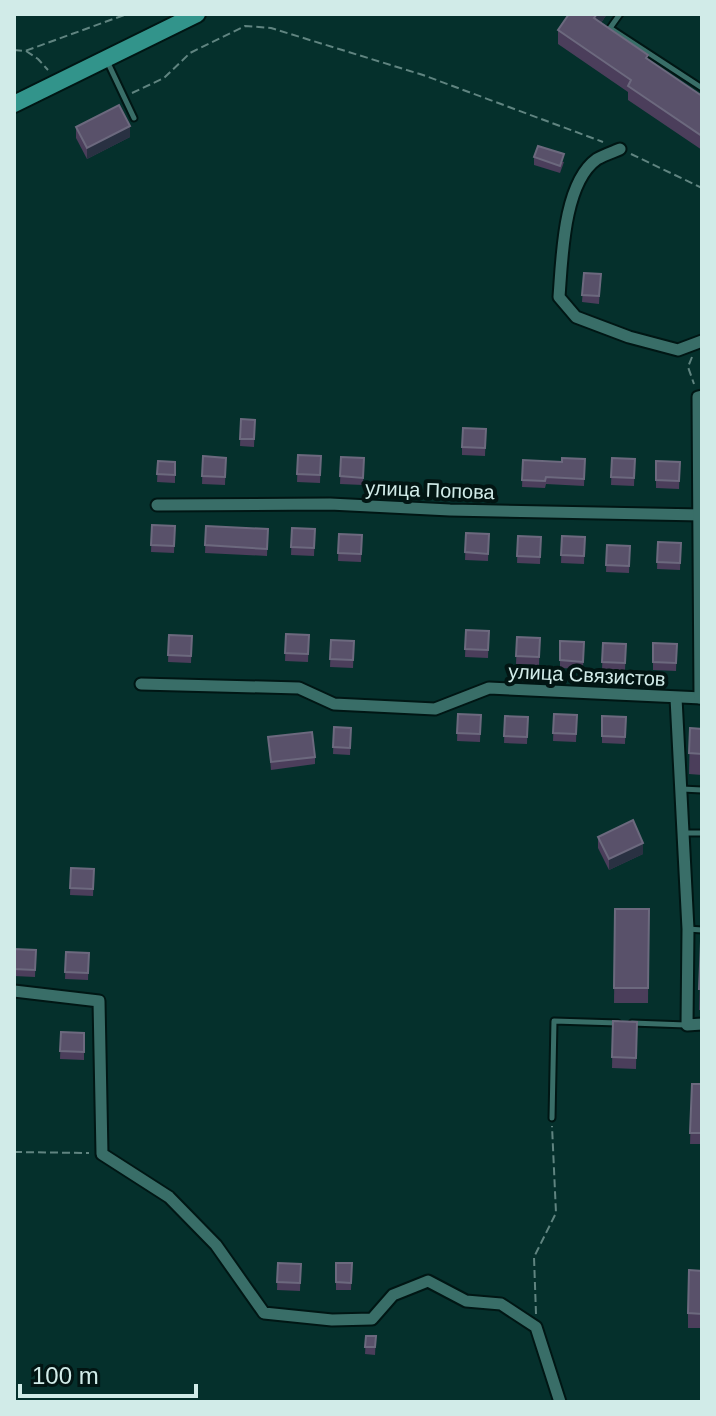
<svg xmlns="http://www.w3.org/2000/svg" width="716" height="1416" font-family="Arial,sans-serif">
<rect width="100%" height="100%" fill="#05302c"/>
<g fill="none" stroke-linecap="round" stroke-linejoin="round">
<g stroke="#001614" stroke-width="9">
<g id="lane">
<polyline points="620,14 610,28 702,88"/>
<polyline points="108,63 134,118"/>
<polyline points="682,789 702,790"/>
<polyline points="685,833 702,833"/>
<polyline points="688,929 702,930"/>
<polyline points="632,1023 686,1025"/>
<polyline points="552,1118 554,1021 618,1023"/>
</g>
</g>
<g stroke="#001614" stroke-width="15">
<g id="street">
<path d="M620 149C613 152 604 155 597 159 563 183 562 259 559 297L576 317 629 337 678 350 702 341"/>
<polyline points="157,505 330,504 450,510 702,515"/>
<polyline points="141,684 299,688 334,704 435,709 489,688 702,698"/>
<polyline points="676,698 688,929 687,1025 702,1024"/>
<polyline points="700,698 698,397 702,396"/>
<polyline points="14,991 99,1001 102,1154 169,1197 216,1245 264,1313 332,1320 372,1319 393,1295 428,1281 466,1301 501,1304 536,1327 560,1402"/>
</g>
</g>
<g stroke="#001614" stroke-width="20">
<polyline id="primary" points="14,104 197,14"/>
</g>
<g stroke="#608480" stroke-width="2" stroke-dasharray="8 4" stroke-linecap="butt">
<polyline points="14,50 25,51 127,14"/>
<polyline points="26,51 38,59 48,70"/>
<polyline points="132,93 164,78 190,53 245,26 271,28 423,75 603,142"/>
<polyline points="631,154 702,188"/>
<polyline points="692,357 688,367 694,384"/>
<polyline points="14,1152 89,1153"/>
<polyline points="536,1314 534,1257 556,1213 552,1126"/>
</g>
<use href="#lane" stroke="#396e68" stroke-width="5"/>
<use href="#street" stroke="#396e68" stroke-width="11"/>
<use href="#primary" stroke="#32948b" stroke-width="16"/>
</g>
<g fill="#4b3e5b">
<polygon points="569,14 607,14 601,23 648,60 702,96 702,150 628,100 628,92 558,44 558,30"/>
<polygon points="76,127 130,137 87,159 76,138"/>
<polygon points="534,157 564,162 560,173 534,165"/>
<polygon points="584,273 601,274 599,304 582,302"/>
<polygon points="241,419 255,420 254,447 240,446"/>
<polygon points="486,429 485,456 462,455 462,447"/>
<polygon points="298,455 321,456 320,483 297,482"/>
<polygon points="203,456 226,458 225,485 202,484"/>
<polygon points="341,457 364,458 363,485 340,484"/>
<polygon points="612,458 635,459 634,486 611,485"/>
<polygon points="585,459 584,486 546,484 545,488 522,487 523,460 562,462"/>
<polygon points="158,461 175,462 175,483 157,482"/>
<polygon points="656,461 680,462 679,489 656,488"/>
<polygon points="152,525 175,526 174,553 151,552"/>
<polygon points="206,526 268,529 267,556 205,553"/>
<polygon points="292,528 315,529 314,556 291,555"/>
<polygon points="466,533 489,534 488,561 465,560"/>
<polygon points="339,534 362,535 361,562 338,561"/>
<polygon points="518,536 541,537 540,564 517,563"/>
<polygon points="562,536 585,537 584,564 561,563"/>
<polygon points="658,542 681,543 680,570 657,569"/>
<polygon points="607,545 630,546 629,573 606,572"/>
<polygon points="466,630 489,631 488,658 465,657"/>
<polygon points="286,634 309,635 308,662 285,661"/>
<polygon points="169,635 192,636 191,663 168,662"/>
<polygon points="517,637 540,638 539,665 516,664"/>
<polygon points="331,640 354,641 353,668 330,667"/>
<polygon points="560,641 584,642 583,669 560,668"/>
<polygon points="603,643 626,644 625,671 602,670"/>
<polygon points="653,643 677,644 676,671 653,670"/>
<polygon points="458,714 481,715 480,742 457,741"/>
<polygon points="554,714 577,715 576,742 553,741"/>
<polygon points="505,716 528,717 527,744 504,743"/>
<polygon points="602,716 626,717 625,744 602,743"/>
<polygon points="334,727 351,728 350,755 333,754"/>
<polygon points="690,728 702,729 702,775 689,774"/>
<polygon points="268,737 315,757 315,764 271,770"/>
<polygon points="598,837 643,854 609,870 598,848"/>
<polygon points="71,868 94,869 93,896 70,895"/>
<polygon points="615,909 649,909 648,1003 614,1003"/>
<polygon points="702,917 702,1010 699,1010"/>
<polygon points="14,949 36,950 35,977 14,976"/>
<polygon points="66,952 89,953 88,980 65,979"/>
<polygon points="613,1021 637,1022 636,1069 612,1068"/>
<polygon points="61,1032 84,1033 84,1060 60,1059"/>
<polygon points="692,1084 702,1084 702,1144 690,1144"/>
<polygon points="278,1263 301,1264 300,1291 277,1290"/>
<polygon points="336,1263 352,1263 351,1290 336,1290"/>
<polygon points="702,1271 702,1328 688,1328 688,1313"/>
<polygon points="366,1336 376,1336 375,1355 365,1354"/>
</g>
<g fill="#293142">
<polygon points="597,14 607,14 594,33 594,18"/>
<polygon points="130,126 130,137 87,159 87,148"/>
<polygon points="643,843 643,854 609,870 609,859"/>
</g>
<g fill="#59516a" stroke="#6c697e" stroke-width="2">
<polygon points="569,14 597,14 594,18 648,55 646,58 702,96 702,136 628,86 631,80 558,30"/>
<polygon points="119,105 130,126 87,148 76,127"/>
<polygon points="538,146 564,154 560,166 534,157"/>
<polygon points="584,273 601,274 599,296 582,295"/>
<polygon points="241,419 255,420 254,439 240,439"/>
<polygon points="463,428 486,429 485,448 462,447"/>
<polygon points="298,455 321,456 320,475 297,474"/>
<polygon points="203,456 226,458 225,477 202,476"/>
<polygon points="341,457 364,458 363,478 340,476"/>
<polygon points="562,458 585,459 584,479 546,477 545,481 522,480 523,460 562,462"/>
<polygon points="612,458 635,459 634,478 611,477"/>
<polygon points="158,461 175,462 175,475 157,474"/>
<polygon points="656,461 680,462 679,481 656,480"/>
<polygon points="152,525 175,526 174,546 151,545"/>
<polygon points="206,526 268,529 267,549 205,545"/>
<polygon points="292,528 315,529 314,548 291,547"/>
<polygon points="466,533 489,534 488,554 465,552"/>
<polygon points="339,534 362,535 361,554 338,553"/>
<polygon points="518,536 541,537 540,557 517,556"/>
<polygon points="562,536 585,537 584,556 561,555"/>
<polygon points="658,542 681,543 680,563 657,562"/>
<polygon points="607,545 630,546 629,566 606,565"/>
<polygon points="466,630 489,631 488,650 465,649"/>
<polygon points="286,634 309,635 308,654 285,653"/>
<polygon points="169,635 192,636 191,656 168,655"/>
<polygon points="517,637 540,638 539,657 516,656"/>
<polygon points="331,640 354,641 353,660 330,659"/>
<polygon points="560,641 584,642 583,662 560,660"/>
<polygon points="603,643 626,644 625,663 602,662"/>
<polygon points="653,643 677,644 676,663 653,662"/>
<polygon points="458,714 481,715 480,734 457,733"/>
<polygon points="554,714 577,715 576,734 553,733"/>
<polygon points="505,716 528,717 527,737 504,736"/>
<polygon points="602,716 626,717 625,737 602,736"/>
<polygon points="334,727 351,728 350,748 333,747"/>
<polygon points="690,728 702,729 702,754 689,753"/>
<polygon points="312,732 315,757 271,762 268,737"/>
<polygon points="633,820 643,843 609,859 598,837"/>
<polygon points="71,868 94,869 93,889 70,888"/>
<polygon points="615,909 649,909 648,988 614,988"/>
<polygon points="702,917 702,989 699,989"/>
<polygon points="14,949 36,950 35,970 14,969"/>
<polygon points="66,952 89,953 88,973 65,972"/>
<polygon points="613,1021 637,1022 636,1058 612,1057"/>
<polygon points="61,1032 84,1033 84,1052 60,1051"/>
<polygon points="692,1084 702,1084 702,1133 690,1133"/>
<polygon points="278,1263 301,1264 300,1283 277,1282"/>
<polygon points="336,1263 352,1263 351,1283 336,1282"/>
<polygon points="689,1270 702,1271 702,1314 688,1313"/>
<polygon points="366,1336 376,1336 375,1347 365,1347"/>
</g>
<g text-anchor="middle" stroke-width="8" stroke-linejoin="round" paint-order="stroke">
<g font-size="20" fill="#d1ebe8" stroke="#021513">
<text transform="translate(430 490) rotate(2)" y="7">улица Попова</text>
<text transform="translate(587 675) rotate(3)" y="7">улица Связистов</text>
</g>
</g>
<rect width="716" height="1416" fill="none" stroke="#d1ebe8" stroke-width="32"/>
<path d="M20 1384v12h176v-12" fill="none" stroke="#d1ebe8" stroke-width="4"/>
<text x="32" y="1384" font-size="24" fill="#d1ebe8" stroke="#021513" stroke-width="6" paint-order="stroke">100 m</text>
</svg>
